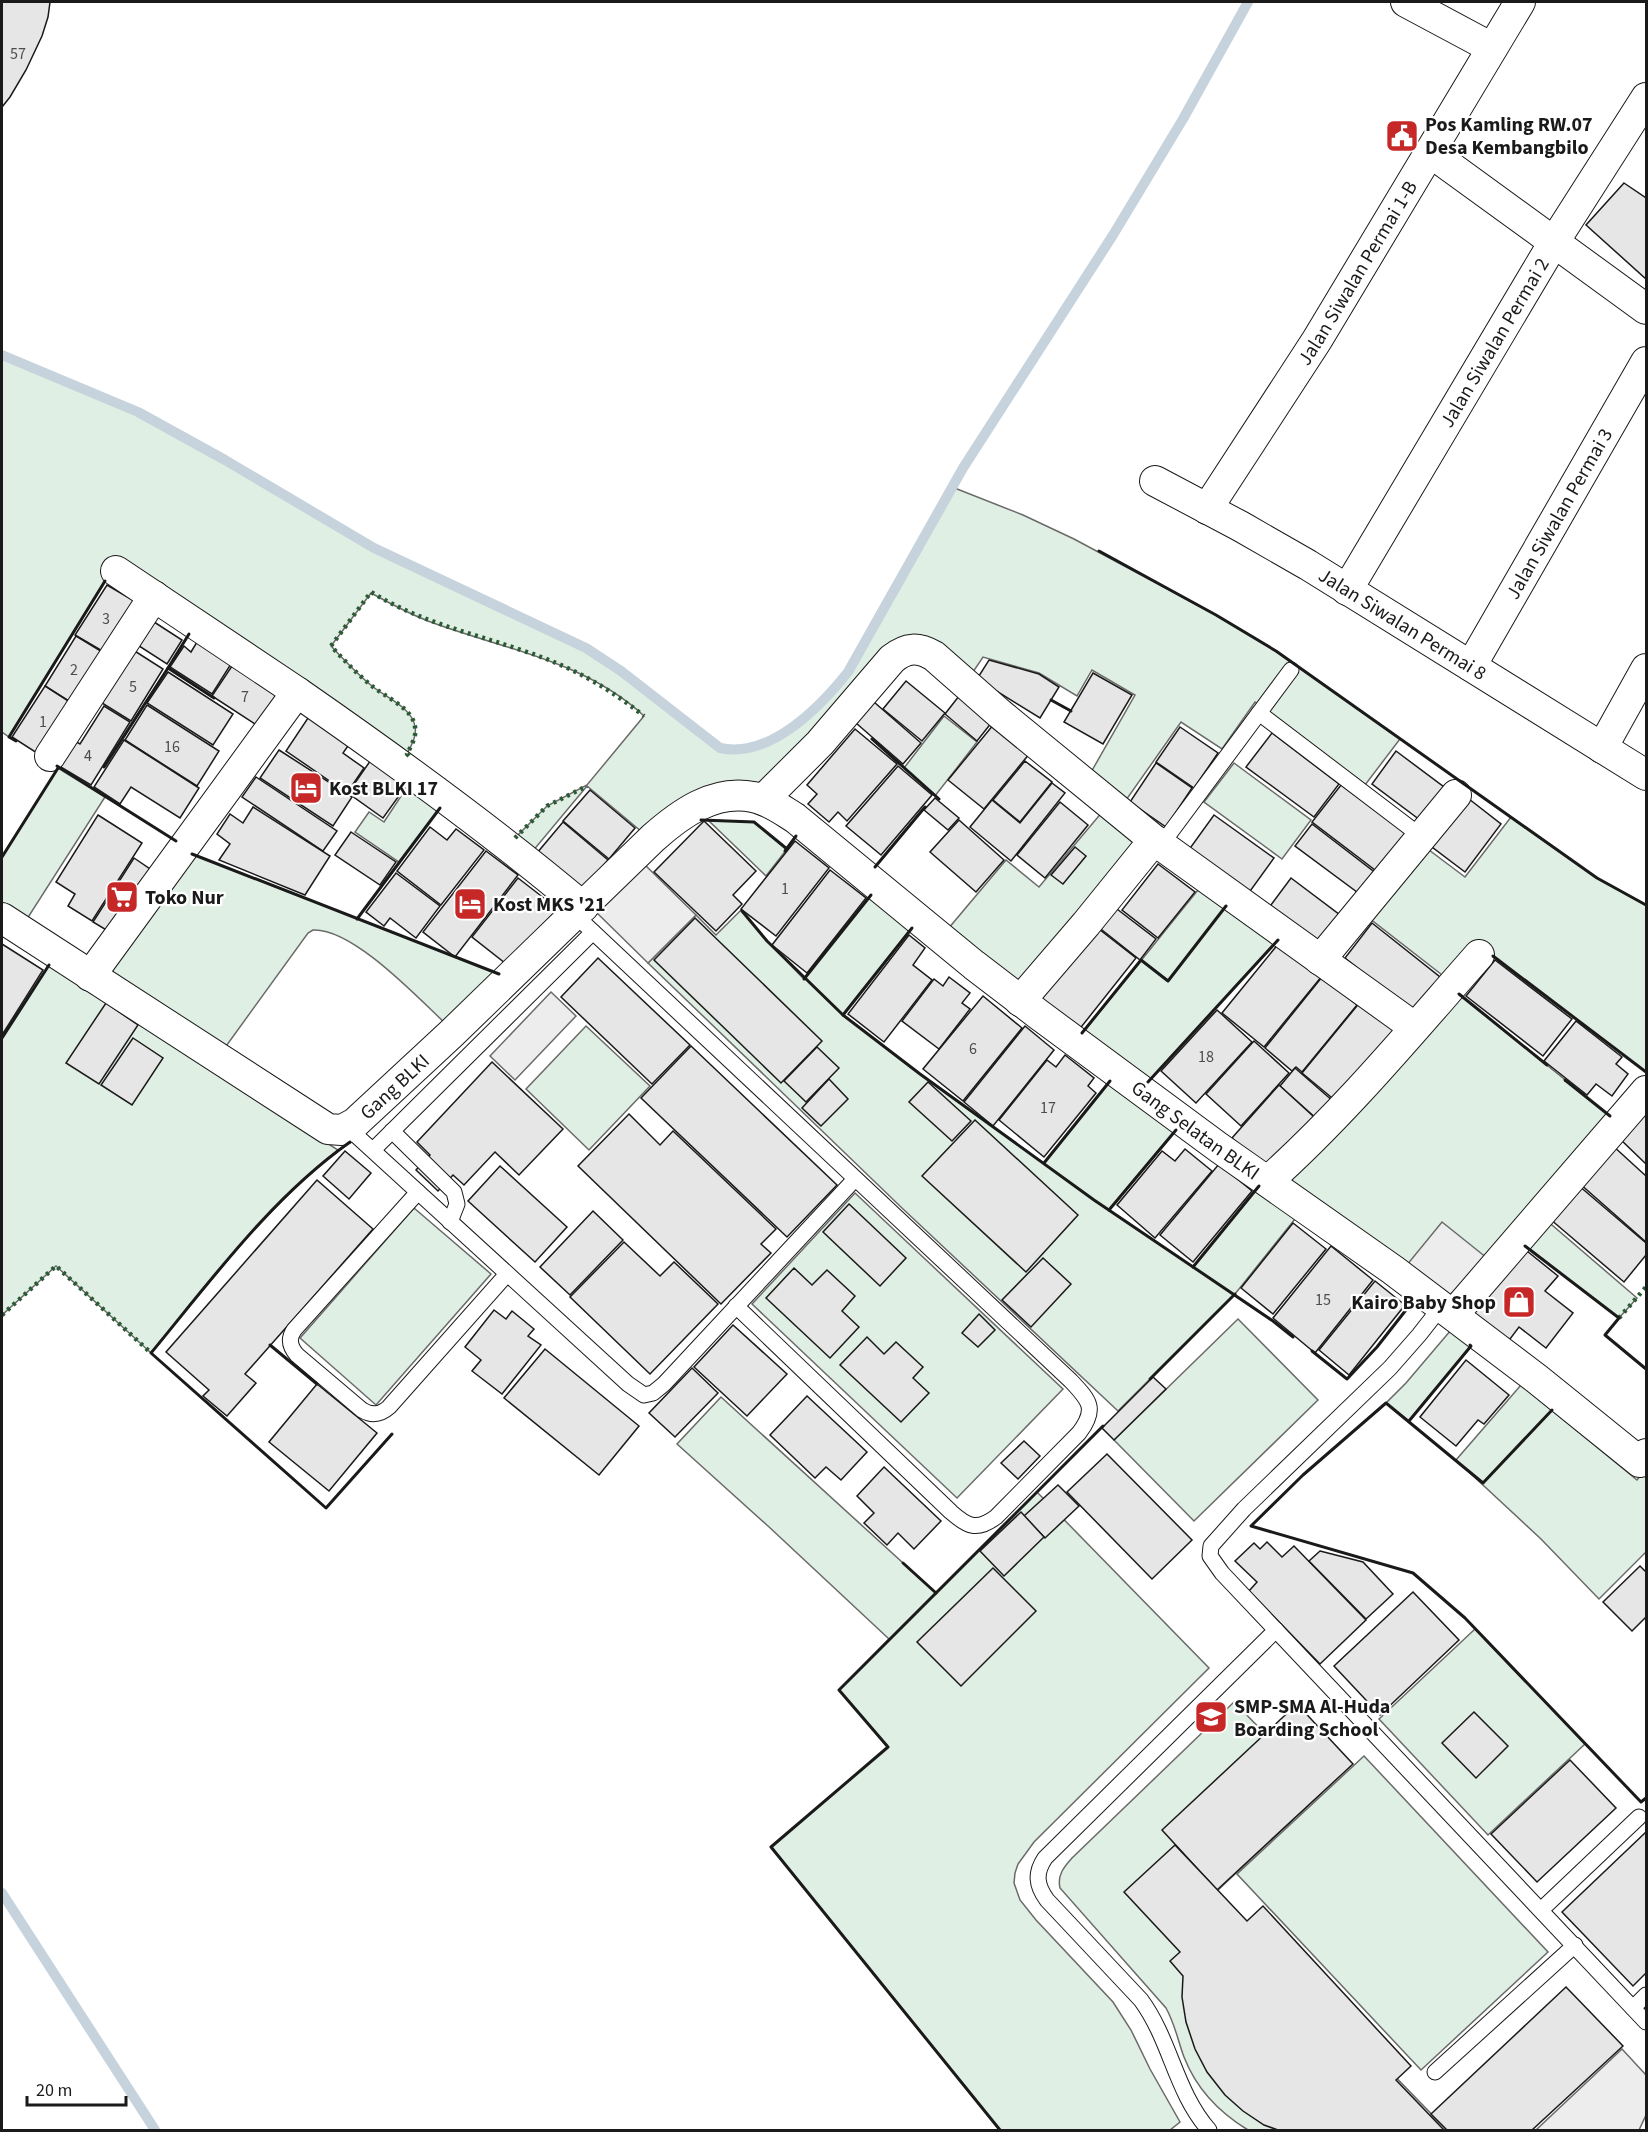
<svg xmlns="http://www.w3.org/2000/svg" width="1648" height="2132" font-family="'Source Sans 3',sans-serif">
<rect width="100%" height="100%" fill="#fff"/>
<g fill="#e0efe3" stroke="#6a6a6a" stroke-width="1.5">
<path d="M2 355 138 412 225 460 374 548 586 648 621 671 720 748C768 758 823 708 848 672 863 650 875 627 887 604 909 565 929 525 952 487L1023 515 1074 539 1216 615 1276 651 1400 739 1365 785 1255 702 1222 749 1181 722 1124 803 1090 774 1135 695 1092 670 1077 696 1039 673 983 657 971 675 936 646 833 710 763 784C702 776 685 795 642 832L587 786 532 852 515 838 547 806 587 785 644 716C584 660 502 649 428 621 408 613 389 603 371 593L331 646C344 660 357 674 372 686 385 697 413 708 415 727 417 736 411 746 407 754L119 559 9 737 2 732Z"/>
<polygon points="944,716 977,742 935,796 904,768"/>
<polygon points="1234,763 1311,820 1282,859 1204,802"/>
<polygon points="58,768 105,797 27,919 2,902 2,857"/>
<polygon points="409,784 441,807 399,862 355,832 369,812 384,822"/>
<polygon points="1103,811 1141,842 1018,988 948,929 1006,860 1039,887"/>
<polygon points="1511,817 1597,878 1646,905 1646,1072 1476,944 1446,978 1369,918 1425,847 1465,877"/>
<polygon points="708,820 754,822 787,849 766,876"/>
<path d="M192 854 499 974 446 1024C418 998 353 928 313 930L308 933 224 1049 106 972Z"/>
<polygon points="1202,885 1278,940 1146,1084 1081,1035"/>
<polygon points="871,895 912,928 843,1015 920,1074 1044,1163 1110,1081 1177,1129 1109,1210 1193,1267 1259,1186 1299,1214 1235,1294 1118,1411 902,1208 648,963 696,915 716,935 741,910 767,941 804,979"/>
<path d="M49 965 338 1150C266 1208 210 1282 151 1353L56 1266 2 1315V1038Z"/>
<polygon points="1459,994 1610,1116 1487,1258 1406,1266 1288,1179"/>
<polygon points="586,1026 650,1086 589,1150 526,1089"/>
<polygon points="855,1193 1063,1389 957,1498 752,1304"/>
<polygon points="414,1208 491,1274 376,1405 300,1338"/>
<polygon points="1545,1219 1637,1298 1619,1318 1523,1244"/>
<polygon points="1238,1319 1318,1400 1194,1521 1114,1440"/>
<polygon points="1451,1330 1471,1346 1409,1421 1386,1403 1406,1383"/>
<polygon points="1521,1385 1637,1480 1646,1469 1646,1552 1599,1599 1541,1539 1456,1460"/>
<polygon points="721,1397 936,1593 1037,1492 1209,1668 1034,1842 1018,1864 1015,1873 1014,1883 1020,1900 1036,1920 1113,2002 1131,2030 1150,2069 1180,2122 1170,2130 1000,2130 771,1847 888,1747 839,1690 889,1639 768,1526 677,1444"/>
<polygon points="1475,1629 1585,1744 1488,1835 1379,1719"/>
<path d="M1234 1702 1322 1792 1216 1892 1447 2130H1248C1220 2113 1196 2088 1184 2057 1178 2041 1175 2024 1166 2008L1060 1888C1057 1875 1064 1867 1072 1858Z"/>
<polygon points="1364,1756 1548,1952 1421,2070 1237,1874"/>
</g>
<g fill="#ededed" stroke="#6a6a6a" stroke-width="1.5">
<polygon points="644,864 696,915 648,963 595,911"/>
<polygon points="551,992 576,1016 515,1080 490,1056"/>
<polygon points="1442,1222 1487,1258 1451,1298 1406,1266"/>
<polygon points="1622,2049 1646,2075 1646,2115 1639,2130 1536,2130"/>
</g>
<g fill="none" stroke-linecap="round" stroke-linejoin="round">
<g stroke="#c6d2dc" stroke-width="10">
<path d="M2 355 138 412 225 460 374 548 586 648 621 671 720 748C770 759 820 707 848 672L963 468 1113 235 1183 119 1248 2"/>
<polyline points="2,1893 155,2130"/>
</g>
</g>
<g fill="#e6e6e6" stroke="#1a1a1a" stroke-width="1.5">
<polygon points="2,2 50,2 48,17 42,36 26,70 10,97 2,107"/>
<polygon points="1624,183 1646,198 1646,279 1586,225"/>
<polygon points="107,585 136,602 104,652 75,635"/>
<polygon points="151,620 182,640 167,664 136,644"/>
<polygon points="76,636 104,653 72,703 45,686"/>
<polygon points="197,642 231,664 212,694 170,667 184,646 191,652"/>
<polygon points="130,648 163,669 131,721 102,703"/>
<polygon points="989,660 1039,674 1059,687 1040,718 977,679"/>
<polygon points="232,666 278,696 258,726 212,696"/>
<polygon points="168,672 233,714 213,745 147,703"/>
<polygon points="1093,673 1132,695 1103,744 1064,722"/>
<polygon points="906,681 945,713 922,741 883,709"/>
<polygon points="45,686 73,704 40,755 12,737"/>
<polygon points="959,696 992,722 977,741 945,714"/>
<polygon points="874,702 921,743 903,764 856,723"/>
<polygon points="147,705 219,751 197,786 125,740"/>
<polygon points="104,706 130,722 91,785 59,766 75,741 80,744"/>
<polygon points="310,715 350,743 343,753 364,768 347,793 286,751"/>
<polygon points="994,724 1030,753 984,809 948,780"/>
<polygon points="1180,727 1218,753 1194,788 1156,762"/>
<polygon points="855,729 897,764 847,821 838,812 829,822 808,804 817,794 807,785"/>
<polygon points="1272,733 1339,784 1314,817 1246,767"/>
<polygon points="124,740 199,788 180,818 131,787 120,804 94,787"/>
<polygon points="279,750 352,797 333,826 260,778"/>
<polygon points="1396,751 1444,787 1420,820 1372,784"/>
<polygon points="373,757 409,782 383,818 348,793"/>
<polygon points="1025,761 1052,782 1020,822 993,800"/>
<polygon points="1156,763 1192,788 1166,827 1130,802"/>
<polygon points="898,766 932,795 881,855 846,826"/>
<polygon points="256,777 337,831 323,851 242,797"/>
<polygon points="1052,783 1065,793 1011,861 970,827 992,800 1020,823"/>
<polygon points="1341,785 1408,835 1379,873 1312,822"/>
<polygon points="590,790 635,828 609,859 563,821"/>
<polygon points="935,798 959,818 948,830 924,810"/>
<polygon points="1469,799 1501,824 1465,872 1432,847"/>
<polygon points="1060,802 1088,825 1045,878 1017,855"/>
<polygon points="253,807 330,856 305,895 219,860 230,844 217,834 230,814 243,823"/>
<polygon points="98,815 142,843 92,921 68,906 75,894 56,882"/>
<polygon points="1214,815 1274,858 1248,894 1188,851"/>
<polygon points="959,820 1004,860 976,892 930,852"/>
<polygon points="704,821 756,871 733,895 742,904 716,931 654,872"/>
<polygon points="563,822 608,860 581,891 537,853"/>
<polygon points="1312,824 1377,874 1361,895 1295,846"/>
<polygon points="430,827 447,840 456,829 484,850 441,905 397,871"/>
<polygon points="351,832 396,862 380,885 335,855"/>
<polygon points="795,841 829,868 776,936 741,909"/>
<polygon points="1075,847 1086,856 1063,884 1051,875"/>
<polygon points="486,851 518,875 455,957 423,932"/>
<polygon points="134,858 153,871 108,931 93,922"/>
<polygon points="1158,864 1195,892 1158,938 1122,910"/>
<polygon points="830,870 866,898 807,973 772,945"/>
<polygon points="396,873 440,906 416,938 390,918 384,926 366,912"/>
<polygon points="518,878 558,909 505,963 472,937"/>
<polygon points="1291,878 1340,915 1317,946 1268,909"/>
<polygon points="1113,906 1156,939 1140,960 1097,926"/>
<polygon points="695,918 822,1041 781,1083 654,960"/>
<polygon points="1372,923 1440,977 1413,1012 1345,958"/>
<polygon points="1095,926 1136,958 1078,1031 1037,1000"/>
<polygon points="909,935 925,948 913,965 932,980 884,1042 848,1014"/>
<polygon points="1279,943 1322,976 1264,1047 1222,1013"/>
<polygon points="2,944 43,970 2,1035"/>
<polygon points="598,958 690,1045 652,1084 561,997"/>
<polygon points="1495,960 1572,1019 1543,1056 1466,996"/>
<polygon points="949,977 970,993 962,1003 970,1009 939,1049 902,1021 934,979 943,986"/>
<polygon points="1322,977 1357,1005 1302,1072 1296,1067 1292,1071 1265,1048"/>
<polygon points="983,996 1022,1028 963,1101 923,1069"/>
<polygon points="1361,1001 1396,1030 1337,1102 1302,1073"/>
<polygon points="106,1003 138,1025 99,1084 66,1063"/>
<polygon points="1217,1010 1252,1042 1196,1103 1161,1071"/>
<polygon points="1576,1021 1622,1057 1616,1064 1628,1074 1612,1096 1596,1084 1587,1095 1544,1061"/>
<polygon points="1025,1026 1054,1050 993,1126 964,1102"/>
<polygon points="133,1038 163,1058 132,1105 101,1085"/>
<polygon points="1254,1041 1289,1073 1241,1126 1206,1094"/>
<polygon points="691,1046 837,1185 787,1237 641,1098"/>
<polygon points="817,1047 839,1068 806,1102 784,1081"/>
<polygon points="1065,1055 1094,1078 1088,1086 1096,1093 1044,1157 999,1120 1047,1060 1056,1067"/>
<polygon points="492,1062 563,1129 519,1175 495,1152 464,1185 453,1175 438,1191 416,1170 430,1155 417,1142"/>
<polygon points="1295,1068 1334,1102 1318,1120 1280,1086"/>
<polygon points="829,1079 848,1099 821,1126 802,1108"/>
<polygon points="928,1082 971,1121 952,1141 909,1102"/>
<polygon points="1279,1085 1314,1117 1267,1169 1232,1138"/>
<polygon points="1646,1113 1646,1164 1619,1138"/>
<polygon points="629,1114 660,1145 673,1131 776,1229 761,1244 771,1253 721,1304 578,1166"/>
<polygon points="975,1120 1078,1215 1026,1272 922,1176"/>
<polygon points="1612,1145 1646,1176 1646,1242 1579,1183"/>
<polygon points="1185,1149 1212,1171 1155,1238 1117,1205 1162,1151 1175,1161"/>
<polygon points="345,1151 371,1173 349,1199 323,1176"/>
<polygon points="1219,1164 1252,1191 1193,1262 1160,1235"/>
<polygon points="500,1166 567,1227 535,1262 468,1201"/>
<polygon points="317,1180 373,1229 245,1374 256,1383 227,1416 203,1396 209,1390 166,1352"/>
<polygon points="1578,1185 1646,1243 1646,1255 1624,1282 1550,1219"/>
<polygon points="849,1204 906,1258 880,1286 823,1232"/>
<polygon points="593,1211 623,1240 570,1295 540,1267"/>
<polygon points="1293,1223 1326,1249 1273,1314 1241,1288"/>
<polygon points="624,1242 660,1276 674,1262 718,1304 650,1374 570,1297"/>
<polygon points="1331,1246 1373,1280 1315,1353 1273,1318"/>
<polygon points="1522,1247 1558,1276 1545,1291 1573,1313 1546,1348 1519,1327 1507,1343 1470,1314"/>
<polygon points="1043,1258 1071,1284 1031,1327 1002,1300"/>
<polygon points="794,1268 812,1285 827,1270 855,1296 842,1311 859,1327 830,1358 766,1298"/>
<polygon points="1375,1281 1405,1305 1349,1375 1319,1350"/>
<polygon points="494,1310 506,1319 512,1311 534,1329 528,1336 541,1345 502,1394 472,1371 481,1360 465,1347"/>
<polygon points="979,1314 995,1330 978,1347 962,1333"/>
<polygon points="733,1325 787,1374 747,1416 694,1367"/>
<polygon points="867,1337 884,1354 896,1342 923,1367 913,1378 929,1393 901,1422 840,1365"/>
<polygon points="545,1349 639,1426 599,1475 504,1398"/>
<polygon points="1466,1360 1509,1395 1484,1424 1478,1420 1456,1446 1420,1417"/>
<polygon points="692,1368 718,1393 675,1437 649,1413"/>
<polygon points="1153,1377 1166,1389 1114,1440 1102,1428"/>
<polygon points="317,1384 377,1433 329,1491 269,1442"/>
<polygon points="807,1396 867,1452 841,1480 826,1467 815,1478 770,1435"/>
<polygon points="1024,1441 1040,1456 1018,1479 1001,1463"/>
<polygon points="1107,1454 1192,1540 1152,1579 1067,1492"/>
<polygon points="884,1467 941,1521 914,1549 898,1533 887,1545 864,1523 874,1513 857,1496"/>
<polygon points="1058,1485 1079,1506 1045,1538 1024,1516"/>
<polygon points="1021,1512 1044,1537 1004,1576 980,1551"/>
<polygon points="1267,1542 1282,1557 1294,1546 1366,1620 1320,1664 1249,1591 1257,1582 1235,1561 1254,1543 1260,1549"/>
<polygon points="1320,1551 1363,1562 1393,1594 1366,1619 1309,1561"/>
<polygon points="1640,1566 1646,1572 1646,1617 1632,1631 1603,1602"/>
<polygon points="993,1568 1036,1611 961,1686 917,1642"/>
<polygon points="1413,1592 1459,1640 1380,1715 1334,1666"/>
<polygon points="1297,1704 1353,1764 1217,1890 1162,1830"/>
<polygon points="1474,1712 1508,1746 1476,1778 1442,1743"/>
<polygon points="1570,1760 1616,1808 1537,1882 1491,1834"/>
<polygon points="1646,1832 1646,1973 1633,1986 1562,1912"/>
<polygon points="1175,1845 1247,1921 1263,1906 1411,2066 1396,2080 1444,2130 1278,2130 1264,2125 1243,2111 1225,2095 1207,2072 1195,2049 1186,2022 1182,1997 1183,1976 1170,1961 1180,1952 1124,1892"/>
<polygon points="1566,1987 1623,2046 1532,2130 1447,2130 1431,2114"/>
</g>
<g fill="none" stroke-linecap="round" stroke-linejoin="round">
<g stroke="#1a1a1a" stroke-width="17">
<g id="service">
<polyline points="1259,713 1422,837"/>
<polyline points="1161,845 1291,670"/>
<path d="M575 915 1071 1381C1090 1401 1097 1409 1079 1433L996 1517C977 1531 968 1527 951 1512L736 1306"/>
<polyline points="348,1128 628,1384 644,1395 653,1393 664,1384 855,1179"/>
<polyline points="392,1131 454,1192 457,1204 450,1222"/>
<polyline points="373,1150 593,932"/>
<path d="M418 1192 294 1330C288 1339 290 1347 297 1355L362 1410C372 1416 380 1415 389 1407L507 1274"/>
<polyline points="1441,1307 1419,1335 1390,1368 1244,1509 1211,1546 1210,1556 1222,1573 1646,2022"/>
<polyline points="1541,1910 1639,1817"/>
<polyline points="1633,2008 1646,1995"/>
<polyline points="1435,2072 1575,1945"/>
<path d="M1209 2130C1175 2091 1171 2041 1141 2000L1047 1900C1036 1885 1035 1873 1045 1858L1276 1630"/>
</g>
</g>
<g stroke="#1a1a1a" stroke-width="32">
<g id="minor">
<polyline points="1406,2 1492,48"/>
<polyline points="1430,152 1646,309"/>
<path id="s1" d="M1155 481 1240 526 1308 565 1646 775"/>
<path id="s2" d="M1207 509 1317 340 1520 2"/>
<polyline points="116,571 297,692"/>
<path id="s3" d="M1347 590 1554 242 1646 98"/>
<path id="s4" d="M1471 666 1646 362"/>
<polyline points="1602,748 1646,669"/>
<polyline points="50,756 154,596"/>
<path d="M763 800 820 743 892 659C907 647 918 647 934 656L1000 714 1154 840 1414 1027"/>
<path id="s5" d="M2 918 328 1129 342 1130 355 1123 452 1033 653 838C680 814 714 789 753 797 769 800 782 810 795 818L974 965 1038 1014 1218 1147 1393 1270 1537 1379 1640 1462 1646 1454"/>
<polyline points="1320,960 1456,795"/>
<path d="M90 976 297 692C395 760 492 830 583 907"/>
<polyline points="1020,1001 1086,924 1154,840"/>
<path d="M1268 1181C1345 1112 1411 1032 1479 955"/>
<polyline points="1453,1315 1646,1091"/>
</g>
</g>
<use href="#service" stroke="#fff" stroke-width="15"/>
<use href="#minor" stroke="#fff" stroke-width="30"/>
<g stroke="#2b5a34" stroke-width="4.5" stroke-dasharray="3 4.5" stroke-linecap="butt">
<path d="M409 756 407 754C411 746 417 736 415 727 413 708 385 697 372 686 357 674 344 660 331 646L371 592C422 623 469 632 524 651 570 666 606 686 644 716"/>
<polyline points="515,838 547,806 587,786"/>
<polyline points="2,1315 56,1266 151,1353"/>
<polyline points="1619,1318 1646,1287"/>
</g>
<g stroke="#1a1a1a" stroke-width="3">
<polyline points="1099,551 1216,615 1276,651 1597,878 1646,905"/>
<polyline points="168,668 189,634"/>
<polyline points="1051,700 1071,711"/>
<polyline points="872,739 939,799"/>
<polyline points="16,741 9,737 105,581"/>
<polyline points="57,766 176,841"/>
<polyline points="104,767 168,668 214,698"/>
<polyline points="701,820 754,822 787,849"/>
<polyline points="785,851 796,836"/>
<polyline points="192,854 499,974"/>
<polyline points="2,857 58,768"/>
<polyline points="875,867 925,807"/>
<polyline points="742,911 767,941 843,1015 920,1074 1094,1200 1273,1321 1293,1337"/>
<polyline points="357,919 440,808"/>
<polyline points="1493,956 1646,1072"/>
<polyline points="804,979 871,895"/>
<polyline points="1459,994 1547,1065"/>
<polyline points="843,1015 912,928"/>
<polyline points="1082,1033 1141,960 1168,981 1226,906"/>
<polyline points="2,1038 49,965"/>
<polyline points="1565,1080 1610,1116"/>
<polyline points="1148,1082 1278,940"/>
<path d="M350 1142C271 1198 212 1279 151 1353L326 1508 392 1434"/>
<polyline points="1044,1163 1110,1081"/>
<polyline points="1109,1210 1176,1130"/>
<polyline points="1525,1246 1619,1318 1605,1335 1646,1369"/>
<polyline points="1193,1267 1259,1186"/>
<polyline points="270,1345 317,1384"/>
<polyline points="1312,1351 1347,1379 1377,1347 1413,1301 1415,1303"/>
<polyline points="1150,1379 1235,1294"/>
<polyline points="1552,1410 1483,1483 1386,1403 1303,1475 1251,1526 1413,1573 1465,1618 1641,1802 1646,1798"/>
<polyline points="1409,1421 1471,1346 1470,1345"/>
<polyline points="903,1563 936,1593"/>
<polyline points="1000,2130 771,1847 888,1747 839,1690 1103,1426"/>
</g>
</g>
<defs>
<g id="civic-square" transform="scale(1.725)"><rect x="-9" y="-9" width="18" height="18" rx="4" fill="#c62828" stroke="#fff"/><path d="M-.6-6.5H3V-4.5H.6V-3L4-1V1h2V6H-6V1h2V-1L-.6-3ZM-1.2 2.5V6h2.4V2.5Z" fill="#fff"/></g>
<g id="hotel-square" transform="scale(1.725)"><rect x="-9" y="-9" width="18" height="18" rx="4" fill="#c62828" stroke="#fff"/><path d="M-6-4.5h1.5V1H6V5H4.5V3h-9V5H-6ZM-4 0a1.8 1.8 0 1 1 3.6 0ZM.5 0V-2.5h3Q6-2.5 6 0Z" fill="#fff"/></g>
<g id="supermarket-square" transform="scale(1.725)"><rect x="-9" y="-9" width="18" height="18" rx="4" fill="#c62828" stroke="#fff"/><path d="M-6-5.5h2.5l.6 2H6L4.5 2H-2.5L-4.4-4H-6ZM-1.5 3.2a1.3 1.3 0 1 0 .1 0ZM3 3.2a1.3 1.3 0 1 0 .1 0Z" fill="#fff"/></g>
<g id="shop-square" transform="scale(1.725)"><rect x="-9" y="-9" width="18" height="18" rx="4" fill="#c62828" stroke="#fff"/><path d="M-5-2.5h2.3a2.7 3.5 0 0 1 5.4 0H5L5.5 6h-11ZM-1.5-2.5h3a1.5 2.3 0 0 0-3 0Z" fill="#fff"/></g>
<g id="school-square" transform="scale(1.725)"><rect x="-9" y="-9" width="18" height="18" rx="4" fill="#c62828" stroke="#fff"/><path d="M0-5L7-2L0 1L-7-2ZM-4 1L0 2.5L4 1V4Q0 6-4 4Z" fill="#fff"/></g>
</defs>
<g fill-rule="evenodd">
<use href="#civic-square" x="1402" y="136"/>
<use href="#hotel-square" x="306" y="788"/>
<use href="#supermarket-square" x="122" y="897"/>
<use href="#hotel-square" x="470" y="904"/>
<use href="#shop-square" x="1519" y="1302"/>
<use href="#school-square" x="1211" y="1717"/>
</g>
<g text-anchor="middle" stroke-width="4.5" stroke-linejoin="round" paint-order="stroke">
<g font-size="16" fill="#4d4d4d">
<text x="18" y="59">57</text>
<text x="106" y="624">3</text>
<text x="74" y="675">2</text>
<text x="133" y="692">5</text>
<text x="245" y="702">7</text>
<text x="43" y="727">1</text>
<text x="172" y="752">16</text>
<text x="88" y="761">4</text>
<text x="785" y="894">1</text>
<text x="973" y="1054">6</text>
<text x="1206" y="1062">18</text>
<text x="1048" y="1113">17</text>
<text x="1323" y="1305">15</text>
</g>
<g font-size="20" font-weight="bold" fill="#1a1a1a" stroke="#fff" text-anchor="start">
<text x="1425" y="131">Pos Kamling RW.07<tspan x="1425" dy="23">Desa Kembangbilo</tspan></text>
<text x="329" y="795">Kost BLKI 17</text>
<text x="145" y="904">Toko Nur</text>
<text x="493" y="911">Kost MKS '21</text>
<text x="1496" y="1309" text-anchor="end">Kairo Baby Shop</text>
<text x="1234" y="1713">SMP-SMA Al-Huda<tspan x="1234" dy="23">Boarding School</tspan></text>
</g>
<g font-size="20" fill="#1a1a1a" stroke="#fff">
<text dy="7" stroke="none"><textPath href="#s2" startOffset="280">Jalan Siwalan Permai 1-B</textPath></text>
<text dy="7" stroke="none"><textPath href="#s3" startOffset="288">Jalan Siwalan Permai 2</textPath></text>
<text dy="7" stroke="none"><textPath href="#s4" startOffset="176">Jalan Siwalan Permai 3</textPath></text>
<text dy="7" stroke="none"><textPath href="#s1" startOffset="286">Jalan Siwalan Permai 8</textPath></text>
<text dy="7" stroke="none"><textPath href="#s5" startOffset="471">Gang BLKI</textPath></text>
<text dy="7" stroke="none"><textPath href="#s5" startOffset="1497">Gang Selatan BLKI</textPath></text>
</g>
</g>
<rect width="1648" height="2132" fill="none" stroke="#1a1a1a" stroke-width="6"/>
<path d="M27 2096v9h99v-9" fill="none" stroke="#1a1a1a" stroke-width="3"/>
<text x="36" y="2096" font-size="18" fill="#1a1a1a" stroke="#ffffff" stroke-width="4.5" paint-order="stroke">20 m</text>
</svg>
